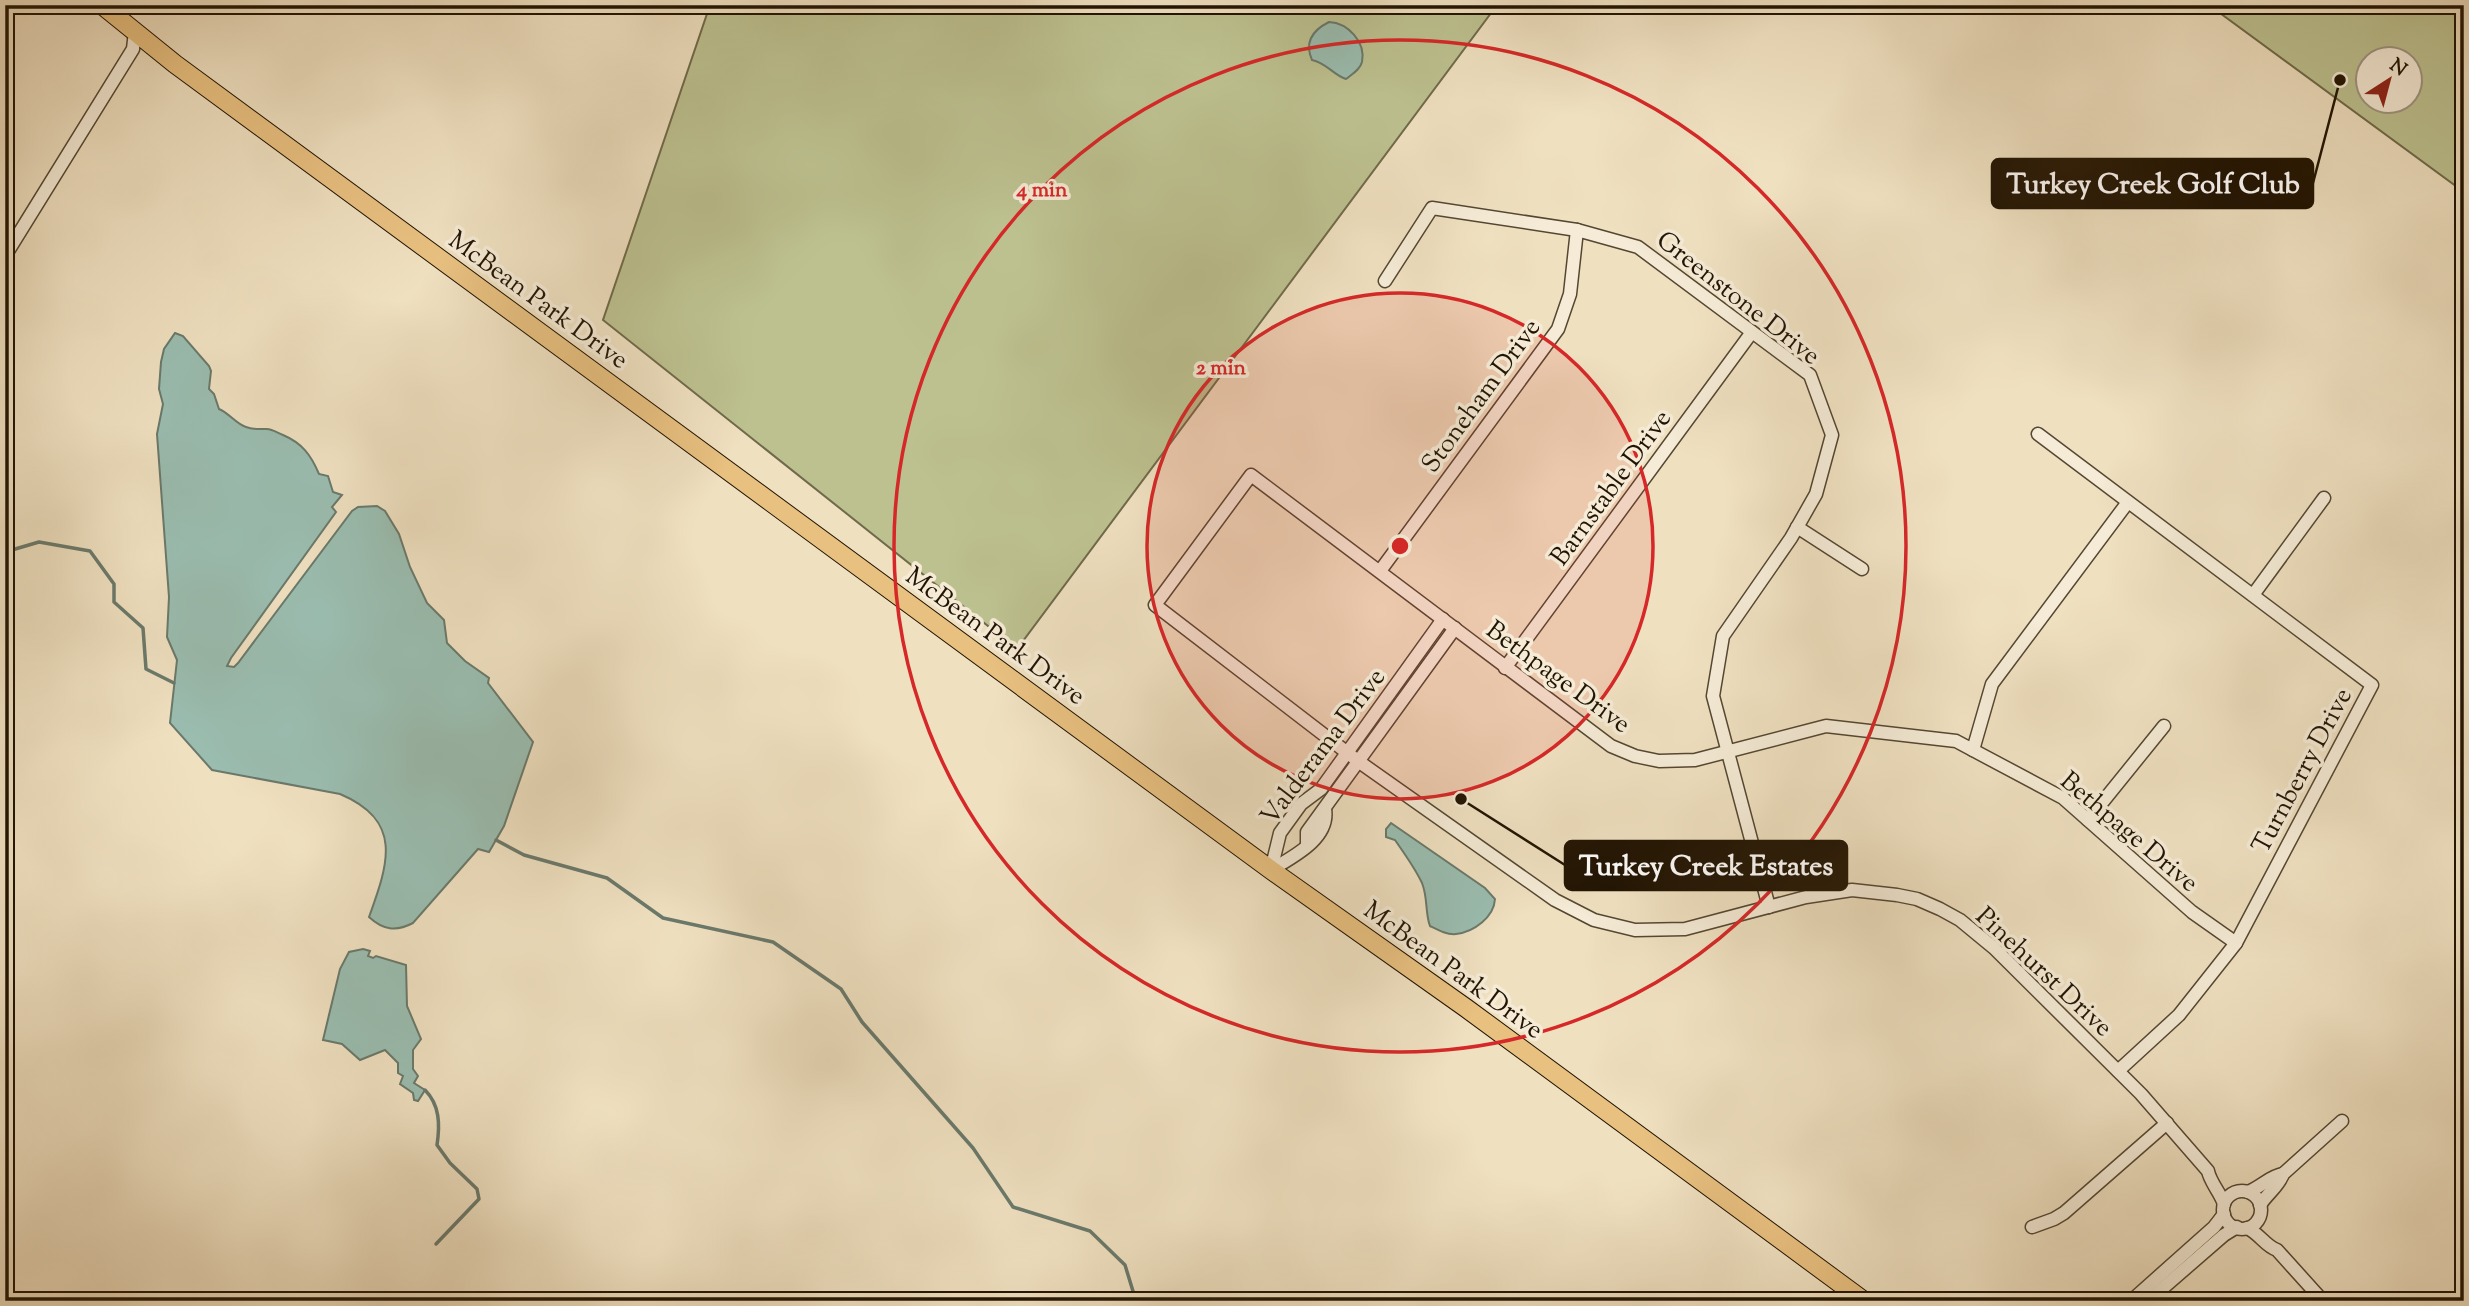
<svg xmlns="http://www.w3.org/2000/svg" width="2469" height="1306" font-family="'Sorts Mill Goudy',serif">
<rect width="100%" height="100%" fill="#efe0c0"/>
<filter id="stains"><feTurbulence type="fractalNoise" baseFrequency=".00286" numOctaves="4"/><feColorMatrix values="0 0 0 0 .2 0 0 0 0 .09 0 0 0 0 .02 0 0 0 .5 -.17"/></filter>
<radialGradient id="worn" r=".72"><stop offset=".6" stop-color="#630" stop-opacity="0"/><stop offset="1" stop-color="#630" stop-opacity=".3"/></radialGradient>
<g fill="#bdc190" stroke="#6f6a4a" stroke-width="2" fill-rule="evenodd">
<polygon points="710,5 1497,5 1017,649 603,320"/>
<path d="M2209 5H2464V192ZM2368 60H2410V102H2368Z"/>
</g>
<g fill="#9abdb0" stroke="#6a796b" stroke-width="2">
<path d="M1329 22C1348 23 1366 42 1362 62 1360 70 1352 74 1346 79 1333 75 1327 63 1312 60 1304 42 1313 30 1329 22Z"/>
<path d="M175 333 183 336 209 366 211 371 209 389 214 394 219 409C229 413 236 424 246 427 253 430 260 429 267 429 272 429 278 433 283 435 302 443 311 455 319 474L328 476 333 492 342 495 332 507 336 512 231 658 227 666 234 667 238 663 352 511 358 507 377 506 385 511 399 534 410 567 427 603 444 620 447 643 465 661 489 678 488 683 533 742 504 826 489 852 478 849 413 923C396 932 383 930 369 917 388 864 404 821 340 794L212 770 170 723 177 660 167 637 169 597 157 434 163 404 159 389 161 362 164 349Z"/>
<path d="M1391 823 1485 888 1495 899C1494 917 1474 932 1456 934 1447 935 1438 930 1430 926 1425 913 1428 898 1422 883 1415 868 1404 853 1395 840L1386 837V829Z"/>
<polygon points="363,949 370,951 368,956 373,958 376,956 406,965 407,1006 421,1039 413,1050 413,1069 418,1076 414,1083 425,1090 418,1101 414,1100 413,1093 400,1084 403,1076 398,1073 398,1063 385,1050 360,1060 342,1044 323,1040 340,969 349,952"/>
</g>
<g fill="none" stroke-linecap="round" stroke-linejoin="round">
<g stroke="#6a796b" stroke-width="3.5">
<polyline points="5,552 39,542 90,551 114,584 114,602 143,628 146,669 174,683"/>
<polyline points="496,840 524,855 607,878 663,918 773,942 841,989 862,1022 973,1148 1013,1207 1090,1231 1125,1265 1136,1301"/>
<path d="M425 1090C440 1105 440 1125 437 1145L450 1163 477 1189 479 1199 436 1244"/>
</g>
<g stroke="#544732" stroke-width="15">
<g id="street">
<polyline points="5,256 133,49 135,32"/>
<polyline points="1385,281 1432,208 1577,230 1638,247 1810,375 1832,435 1816,494 1791,538 1723,636 1713,696 1769,907"/>
<polyline points="2038,434 2372,685 2236,943 2179,1015 2118,1071"/>
<polyline points="1797,527 1862,569"/>
<polyline points="1380,571 1558,329 1570,294 1577,230"/>
<polyline points="2253,595 2324,498"/>
<polyline points="1505,668 1752,332"/>
<polyline points="1973,750 1992,684 2128,502"/>
<polyline points="2088,820 2164,726"/>
<polyline points="1307,845 1307,832 1455,628"/>
<polyline points="1271,870 1280,833 1301,804 1321,789 1443,619"/>
<path d="M1271 870C1292 857 1330 839 1325 809"/>
<circle cx="2242" cy="1210" r="19"/>
<path d="M2248 1192C2261 1187 2270 1176 2283 1174"/>
<path d="M2224 1204C2220 1192 2210 1182 2208 1171L2141 1094 1994 948 1960 920 1940 909 1917 899 1897 895 1852 890 1806 897 1685 929 1635 930 1594 920 1555 900 1358 761 1155 605 1251 475 1611 746 1635 756 1659 761 1695 760 1826 726 1956 741 2063 798 2192 912 2236 943"/>
<path d="M2260 1205C2267 1194 2279 1186 2283 1174L2342 1121"/>
<polyline points="2032,1227 2054,1219 2064,1213 2167,1123"/>
<path d="M2247 1228C2259 1233 2265 1246 2277 1250L2323 1301"/>
<polyline points="2131,1301 2214,1227 2224,1214"/>
<polyline points="2148,1301 2224,1235 2237,1227"/>
</g>
</g>
<g stroke="#211403" stroke-width="20">
<polyline id="primary" points="102,5 175,64 1271,870 1466,1008 1864,1301"/>
</g>
<use href="#street" stroke="#f5ebd6" stroke-width="12"/>
<use href="#primary" stroke="#e8c080" stroke-width="18"/>
</g>
<circle cx="1400" cy="546" r="253" fill="#d62828" fill-opacity=".12"/>
<g fill="none" stroke="#d62828" stroke-width="3.5">
<circle cx="1400" cy="546" r="253"/>
<circle cx="1400" cy="546" r="506"/>
</g>
<g text-anchor="middle" stroke-width="7" stroke-linejoin="round" paint-order="stroke">
<g font-size="26" fill="#211403" stroke="#f5ebd6">
<text transform="translate(1739 297) rotate(38)" y="9">Greenstone Drive</text>
<text transform="translate(539 299) rotate(36)" y="9">McBean Park Drive</text>
<text transform="translate(1480 395) rotate(-54)" y="9">Stoneham Drive</text>
<text transform="translate(1610 487) rotate(-54)" y="9">Barnstable Drive</text>
<text transform="translate(996 635) rotate(36)" y="9">McBean Park Drive</text>
<text transform="translate(1559 676) rotate(36)" y="9">Bethpage Drive</text>
<text transform="translate(1322 746) rotate(-53)" y="9">Valderama Drive</text>
<text transform="translate(2301 770) rotate(-62)" y="9">Turnberry Drive</text>
<text transform="translate(2130 831) rotate(40)" y="9">Bethpage Drive</text>
<text transform="translate(1454 969) rotate(36)" y="9">McBean Park Drive</text>
<text transform="translate(2045 971) rotate(43)" y="9">Pinehurst Drive</text>
</g>
</g>
<circle cx="1400" cy="546" r="10" fill="#d62828" stroke="#f5ebd6" stroke-width="3.5"/>
<g font-size="21" text-anchor="middle" font-weight="bold" fill="#d62828" stroke="#f5ebd6" stroke-width="7" stroke-linejoin="round" paint-order="stroke">
<text x="1042" y="196">4 min</text>
<text x="1221" y="374">2 min</text>
</g>
<path fill="none" stroke="#211403" stroke-width="2.5" d="M2340 80L2313 183M1461 799L1565 865"/>
<g fill="#211403" stroke="#f5ebd6" stroke-width="2.5">
<circle cx="2340" cy="80" r="7"/>
<circle cx="1461" cy="799" r="7"/>
</g>
<g fill="#211403" stroke="#211403" stroke-width="2.5">
<rect x="1992" y="159" width="321" height="49" rx="7"/>
<rect x="1565" y="841" width="282" height="49" rx="7"/>
</g>
<g font-size="28" text-anchor="middle" font-weight="bold" fill="#fff">
<text x="2153" y="193">Turkey Creek Golf Club</text>
<text x="1706" y="875">Turkey Creek Estates</text>
</g>
<rect width="2469" height="1306" fill="none" stroke="#efe0c0" stroke-width="28"/>
<rect x="7" y="7" width="2455" height="1292" fill="none" stroke="#211403" stroke-width="3.5"/>
<rect x="14" y="14" width="2441" height="1278" fill="none" stroke="#211403" stroke-width="2"/>
<g transform="translate(2389 80) rotate(36)"><circle r="33" fill="#f5ebd6" stroke="#a09582" stroke-width="2"/>
<path d="M0-5L12 26L0 18L-12 26Z" fill="#8f2418"/>
<text y="-10" font-size="19" font-weight="bold" text-anchor="middle" fill="#211403">N</text>
</g>
<rect width="100%" height="100%" filter="url(#stains)"/>
<rect width="100%" height="100%" fill="url(#worn)"/>
</svg>
